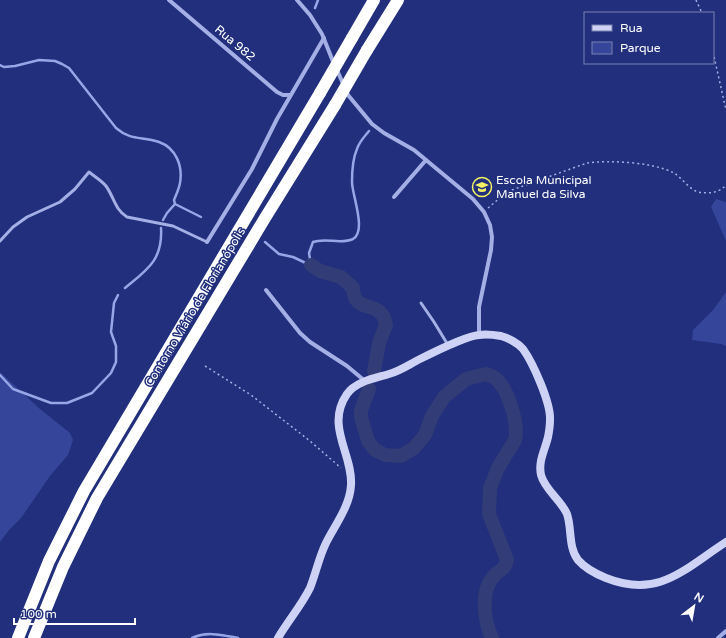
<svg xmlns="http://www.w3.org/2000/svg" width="726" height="638" font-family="'Varela Round',sans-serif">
<rect width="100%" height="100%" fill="#212f7c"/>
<g fill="#34459a">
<polygon points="716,199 726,202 726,241 711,207"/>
<polygon points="726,292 726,346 721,344 692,340 693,330 713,310"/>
<polygon points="0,372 40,409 70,433 73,440 68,455 50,476 21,518 9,530 0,542"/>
</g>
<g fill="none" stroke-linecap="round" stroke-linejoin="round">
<g stroke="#97a6e7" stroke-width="2.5">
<polyline points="315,8 318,0"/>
<path d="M0 65 4 67 15 66 39 60 55 61 62 64 69 68 116 128C131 141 142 136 159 142 176 148 183 166 180 183 179 189 176 195 174 200L175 204 201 217"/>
<polyline points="163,220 167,213 175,204"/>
<polyline points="265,242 279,254 293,257 310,265"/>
<path d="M311 265 309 253 313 242C326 237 340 245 353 239 367 231 352 195 352 182 352 172 353 158 357 149 359 142 365 136 369 131"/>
<path d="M125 288C147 270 163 260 161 228"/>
<polyline points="0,375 13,389 51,403 67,403 92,393 111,373 116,362 116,346 111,332 114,303 118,295"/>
<path d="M192 638C207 631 222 635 238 638"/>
</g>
<g stroke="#323c76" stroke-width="14">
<path d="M311 265 320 271 341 277 353 288C354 313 375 301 383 316 385 318 385 322 386 325L379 343 374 371"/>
<path d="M369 389 361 410V417L368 441 375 450 385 455 401 456 414 448 425 435 432 416 444 397 466 379 486 374C489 375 492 376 495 378 508 388 519 424 515 440L498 468 490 488 489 514 507 560C505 570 500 569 494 576 480 590 484 621 492 638"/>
</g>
<g stroke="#a4afe6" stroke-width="1.5" stroke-dasharray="2 3" stroke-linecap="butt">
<polyline points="696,0 702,13"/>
<polyline points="713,52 726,110"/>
<path d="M488 208 501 197 512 190 587 163C610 160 653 162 674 173 682 178 689 189 698 192 709 194 719 193 726 185"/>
<polyline points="205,366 251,395 310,441 341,468"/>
</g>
<g stroke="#a4afe6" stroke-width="3">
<path d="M0 241 13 227 27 217 60 202 75 189 89 172C94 176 102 181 106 186 114 197 115 210 127 217L173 226 207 242"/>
<polyline points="421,303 434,322 448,345"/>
</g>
<g stroke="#a4afe6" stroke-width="4">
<polyline points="169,0 277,92 283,95 290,95"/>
<polyline points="297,0 310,15 322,34 334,64"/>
<polyline points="337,70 348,95 372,124 384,133 414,150 473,199 484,212 490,225 492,237 491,250 479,307 479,335"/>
<polyline points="394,197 426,160"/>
<polyline points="207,242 252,169 277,119 324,38"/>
<polyline points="266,290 300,333 310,342 347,366 365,381"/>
<polyline points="718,638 726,631"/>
</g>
<path stroke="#ced3f5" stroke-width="8" d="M278 638C288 621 301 606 310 588 316 573 319 557 326 543 335 525 350 506 351 485 353 454 325 426 347 394 356 381 376 378 389 374 400 371 410 364 420 359 432 353 467 336 479 335 485 334 495 335 501 336 508 338 518 343 523 349 533 363 551 403 550 420 550 426 549 432 548 437 545 450 538 461 541 475 545 490 561 500 567 514 572 528 568 547 578 560 585 568 596 574 606 578 659 599 684 569 726 542"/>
<g stroke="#fff" stroke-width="12">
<polyline points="352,38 374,0"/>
<polyline points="367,50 398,0"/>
<polyline points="18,638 49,561 84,491 320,93"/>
<polyline points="34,638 63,567 97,498 265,218 335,105"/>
</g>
<g stroke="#fff" stroke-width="12">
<polyline points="320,93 352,38"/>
<polyline points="335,105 367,50"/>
</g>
</g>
<defs>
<g id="school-ring" transform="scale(1)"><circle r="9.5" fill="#212f7c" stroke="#f3f265" stroke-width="1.5"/><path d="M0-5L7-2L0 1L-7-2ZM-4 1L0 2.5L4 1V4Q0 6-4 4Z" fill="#f3f265"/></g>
</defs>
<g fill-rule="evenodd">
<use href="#school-ring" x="482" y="187"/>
</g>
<g text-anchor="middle" stroke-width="3" stroke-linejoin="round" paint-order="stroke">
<g font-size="12" fill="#fff" stroke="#212f7c">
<text transform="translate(235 43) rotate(40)" y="4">Rua 982</text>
<text transform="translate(195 307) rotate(-59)" y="4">Contorno Viário de Florianópolis</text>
</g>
<g font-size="12" fill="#fff" stroke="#212f7c" text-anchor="start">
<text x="496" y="184">Escola Municipal<tspan x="496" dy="14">Manuel da Silva</tspan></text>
</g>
</g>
<rect x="584" y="12" width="130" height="52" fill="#212f7c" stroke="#7a82b0"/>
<rect x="592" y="25" width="20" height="6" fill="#ced3f5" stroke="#7a82b0"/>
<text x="620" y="32" font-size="12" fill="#ffffff">Rua</text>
<rect x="592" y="42" width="20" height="12" fill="#34459a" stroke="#7a82b0"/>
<text x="620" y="52" font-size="12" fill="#ffffff">Parque</text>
<g transform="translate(694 606) rotate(31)" stroke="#212f7c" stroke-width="3" paint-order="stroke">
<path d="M0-3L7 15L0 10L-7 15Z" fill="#ffffff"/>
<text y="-6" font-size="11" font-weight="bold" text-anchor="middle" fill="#ffffff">N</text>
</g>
<path d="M14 618v6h121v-6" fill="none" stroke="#ffffff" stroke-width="2"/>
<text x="20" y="618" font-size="12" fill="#ffffff" stroke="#212f7c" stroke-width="3" paint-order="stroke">100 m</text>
</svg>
